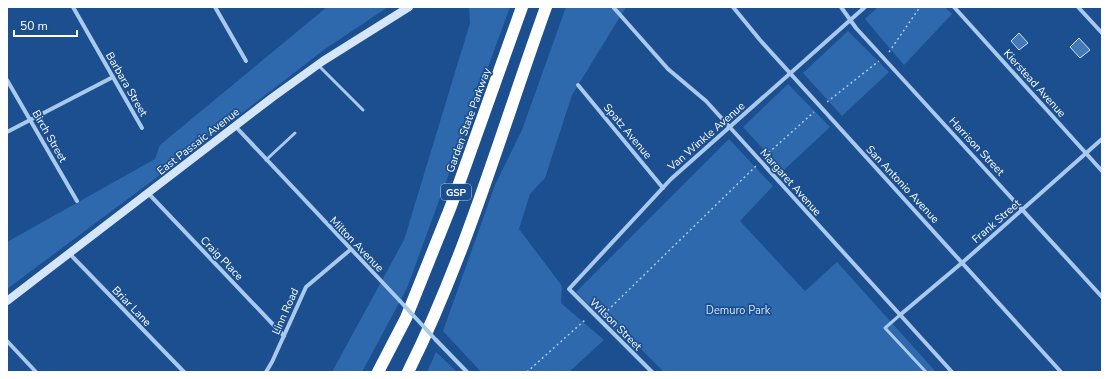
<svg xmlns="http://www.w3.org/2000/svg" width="1109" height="379" font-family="'Nunito Sans',sans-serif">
<rect width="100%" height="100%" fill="#1b4f8f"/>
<g fill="#2e69ad">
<polygon points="327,7 388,7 325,49 215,134 7,289 7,242 155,159 160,145"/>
<polygon points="469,7 510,7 407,288 362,372 332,372 404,240 470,23"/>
<polygon points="566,7 626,7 572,95 545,178 530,194 519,229 562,286 561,303 604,340 569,372 481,372 443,331 495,185 522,130"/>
<polygon points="878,7 945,7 952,14 904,65 865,19"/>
<polygon points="848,31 889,72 842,116 803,73"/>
<polygon points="788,84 830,127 783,171 743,127"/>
<polygon points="729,139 773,186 740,221 805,291 837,262 936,372 664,372 627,335 623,338 576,292"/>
<polygon points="436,352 457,372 427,372"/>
</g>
<g fill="#4478b7" stroke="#cfe3fa">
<polygon points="1019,33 1028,43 1019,50 1011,41"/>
<polygon points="1079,38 1090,50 1080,58 1070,47"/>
</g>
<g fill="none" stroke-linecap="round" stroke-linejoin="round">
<g stroke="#a9c9ee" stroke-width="1.5" stroke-dasharray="2 3" stroke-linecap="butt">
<polyline points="889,52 920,7"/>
<polyline points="827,102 879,61"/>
<polyline points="765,156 814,112"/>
<polyline points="604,314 756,166"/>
<polyline points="527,372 585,320"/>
</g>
<g stroke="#a9c9ee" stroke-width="3">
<polyline points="318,65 363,110"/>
<polyline points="266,160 295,133"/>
<polyline points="900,315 885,328 926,372"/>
</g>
<g stroke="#a9c9ee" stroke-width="4">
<polyline points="73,7 142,128"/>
<polyline points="215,7 246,61"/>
<polyline points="733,7 760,40 1061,372"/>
<polyline points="841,7 856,28 1102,297"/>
<polyline points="954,7 1102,171"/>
<polyline points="1078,7 1102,33"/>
<polyline points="614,8 668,69 706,101 952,372"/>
<polyline points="7,80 77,201"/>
<polyline points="578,85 663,188"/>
<polyline points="235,126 400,301"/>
<polyline points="7,132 113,77"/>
<polyline points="148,193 284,336"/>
<polyline points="69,253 184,372"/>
<polyline points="900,315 963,262 1102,139"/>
<polyline points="436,340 467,372"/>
<polyline points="7,341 36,372"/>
<polyline points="266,372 272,362 306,287 350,250"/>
<polyline points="652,372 569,289 671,179 865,7"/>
</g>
<polyline stroke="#d6e6fa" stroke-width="8" points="7,301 273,97 323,61 409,7"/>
<g stroke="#fff" stroke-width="12">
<polyline points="378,372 406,318 451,206 522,7"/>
<path d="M408 372C466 256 502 129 546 7"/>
</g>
<polyline stroke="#a9c9ee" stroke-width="4" points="400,301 436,340"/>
</g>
<g text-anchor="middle" stroke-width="3.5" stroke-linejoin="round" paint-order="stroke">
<rect fill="#1b4f8f" stroke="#bbcadd" stroke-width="1" x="441" y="184" width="30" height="16" rx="3"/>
<g font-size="10" font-weight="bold" fill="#fff">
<text x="456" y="196">GSP</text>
</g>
<g font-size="11" fill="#fff" stroke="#1b4f8f">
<text transform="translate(1035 83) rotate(48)" y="4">Kierstead Avenue</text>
<text transform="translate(127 84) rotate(60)" y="4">Barbara Street</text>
<text transform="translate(468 120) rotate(-70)" y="4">Garden State Parkway</text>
<text transform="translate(628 131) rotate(50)" y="4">Spatz Avenue</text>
<text transform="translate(50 136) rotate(60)" y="4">Birch Street</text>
<text transform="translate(706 136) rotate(-41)" y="4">Van Winkle Avenue</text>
<text transform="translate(198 141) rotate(-38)" y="4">East Passaic Avenue</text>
<text transform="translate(977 146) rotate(47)" y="4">Harrison Street</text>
<text transform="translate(791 182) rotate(48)" y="4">Margaret Avenue</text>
<text transform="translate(903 184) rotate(47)" y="4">San Antonio Avenue</text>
<text transform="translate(996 221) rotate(-41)" y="4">Frank Street</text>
<text transform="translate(357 244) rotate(46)" y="4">Milton Avenue</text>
<text transform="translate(222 258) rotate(46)" y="4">Craig Place</text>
<text transform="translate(132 306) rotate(46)" y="4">Briar Lane</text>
<text transform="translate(285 311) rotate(-66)" y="4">Linn Road</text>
<text transform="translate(616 324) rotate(45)" y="4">Wilson Street</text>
</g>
<g font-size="11" fill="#cfe3fa" stroke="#1b4f8f">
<text x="738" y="314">Demuro Park</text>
</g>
</g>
<rect width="1109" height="379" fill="none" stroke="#ffffff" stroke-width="16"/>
<path d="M14 30v6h63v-6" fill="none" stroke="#ffffff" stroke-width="2"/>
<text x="20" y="30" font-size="12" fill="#ffffff" stroke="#1b4f8f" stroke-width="3" paint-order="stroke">50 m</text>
</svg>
